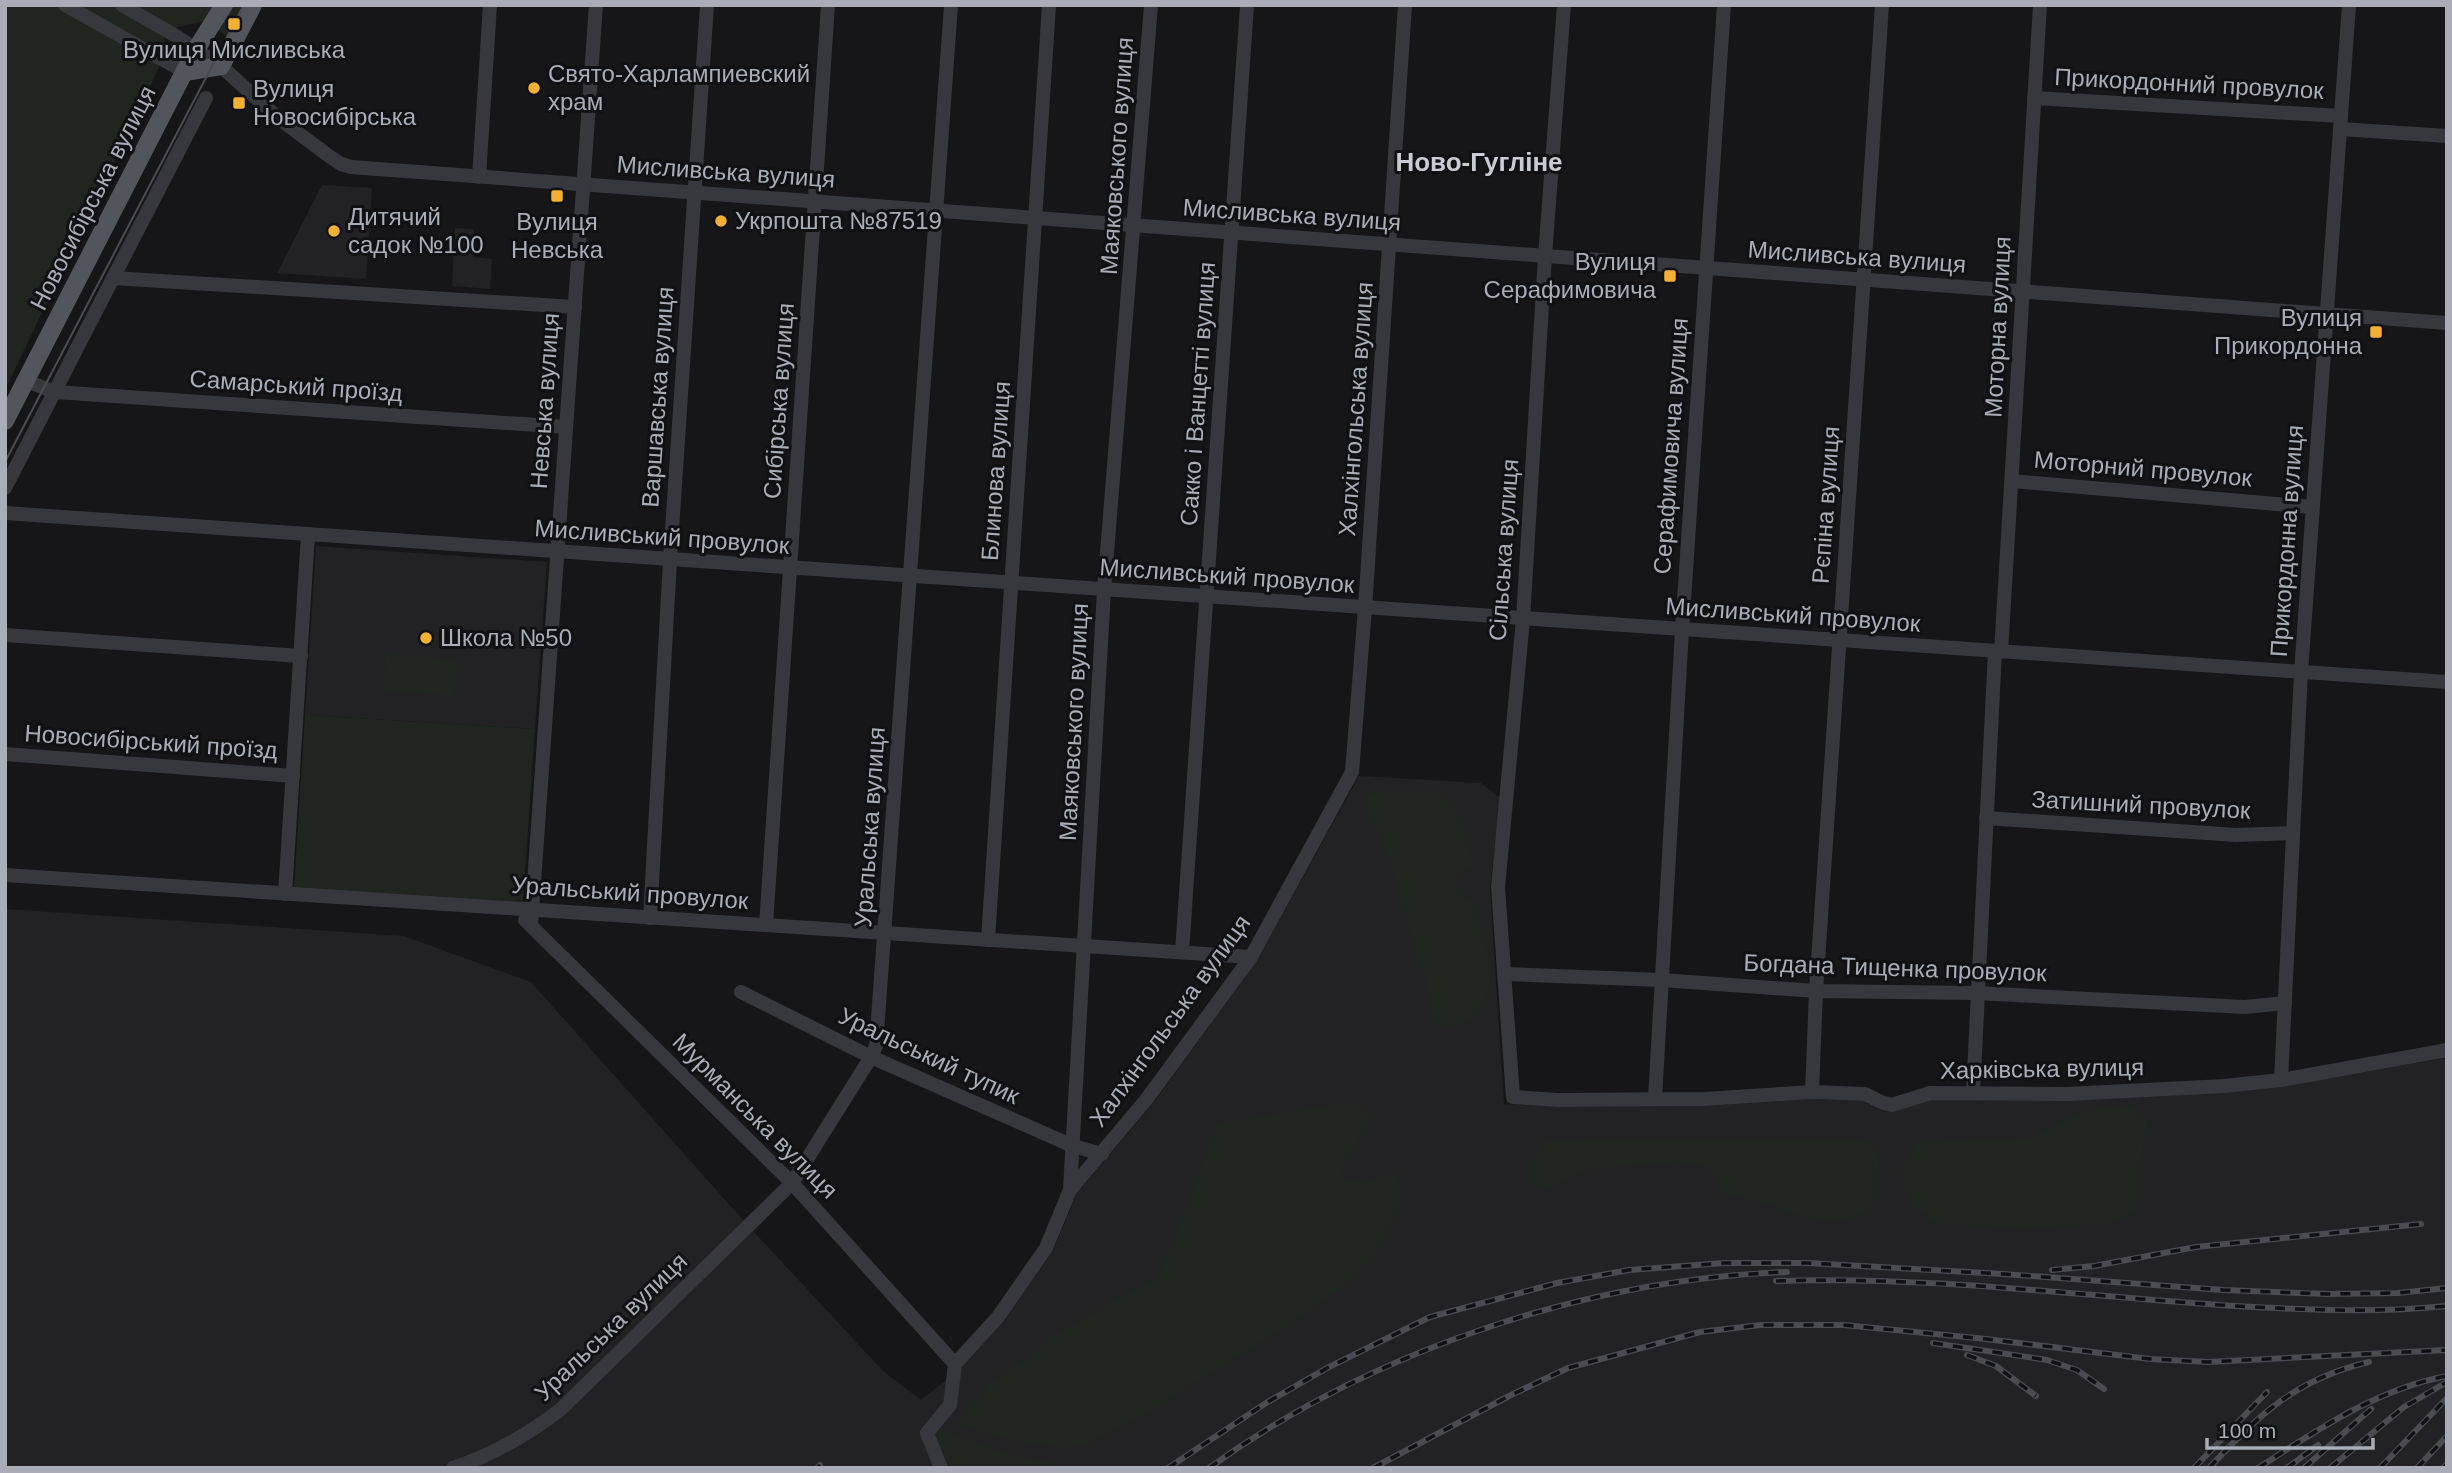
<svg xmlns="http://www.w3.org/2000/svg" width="2452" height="1473" font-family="Helvetica,sans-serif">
<rect width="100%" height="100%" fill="#161618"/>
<g fill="#222225">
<polygon points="322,185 372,188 366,279 277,273"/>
<polygon points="455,228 474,229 473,257 492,259 490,289 452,286"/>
<polygon points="316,546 547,562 535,729 305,715"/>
<polygon points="1359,776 1481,783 1500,798 1490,888 1504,1104 1558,1107 1705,1106 1812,1099 1863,1101 1878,1109 1892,1111 1931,1099 2067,1100 2225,1092 2282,1086 2447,1058 2447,1468 5,1468 5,909 404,936 531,982 743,1220 883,1371 921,1400 954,1374 1004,1321 1053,1251 1077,1193 1152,1105 1258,959"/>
</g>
<g fill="#1e261f">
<polygon points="5,5 255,5 237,43 204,21 165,30 163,59 5,390"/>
<polygon points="386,654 458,659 455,696 383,691"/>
<polygon points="305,715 535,729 523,902 294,887"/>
<path d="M1384 791 1439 792 1459 814 1469 842 1473 867 1459 874 1455 885 1461 897 1471 898C1485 933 1507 994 1469 1020 1462 1025 1446 1025 1437 1027L1426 995V974L1415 954 1391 865 1365 803 1366 794Z"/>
<polygon points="1351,1102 1374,1114 1341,1170 1347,1178 1364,1183 1398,1171 1401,1206 1380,1248 1343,1287 1281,1330 1128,1424 1086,1446 1064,1448 1024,1443 985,1434 956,1424 988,1383 1031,1358 1057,1332 1155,1280 1168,1253 1217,1123"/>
<polygon points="2130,1105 2147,1120 2135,1212 2112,1223 2022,1229 1936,1223 1911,1204 1901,1183 1903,1164 1917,1143 2035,1137 2078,1114 2103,1107"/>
<path d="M1621 1139H1864L1879 1152 1877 1185 1869 1213 1836 1221 1807 1218 1760 1202 1723 1194 1709 1167 1678 1162 1592 1169 1544 1189 1531 1181C1529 1164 1531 1151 1546 1141Z"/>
<path d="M939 1428C977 1444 1013 1456 1054 1463L1047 1468H947L936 1438Z"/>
</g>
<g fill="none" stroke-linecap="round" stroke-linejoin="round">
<g stroke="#37383d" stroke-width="14">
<polyline points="65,5 185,72"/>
<polyline points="122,5 176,36 221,66 278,118 329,156 341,164 351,167 2447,323"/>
<polyline points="1564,5 1545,256 1523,619 1498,887 1513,1097 1558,1100 1705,1099 1812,1092 1865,1094 1881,1102 1892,1105 1930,1093 2067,1094 2224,1086 2281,1080 2447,1050"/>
<polyline points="206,98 113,278 575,307"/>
<polyline points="2034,98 2341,116"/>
<polyline points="2340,129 2447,136"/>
<polyline points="479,177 490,5"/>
<polyline points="26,381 55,392 566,427"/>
<polyline points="2012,481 2312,507"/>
<polyline points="5,488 113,278"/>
<polyline points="5,513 2447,682"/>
<polyline points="5,635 301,656"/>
<polyline points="2001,652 2040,5"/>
<polyline points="5,754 293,776"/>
<polyline points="1986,818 2236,835 2293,833"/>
<polyline points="5,875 1251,957"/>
<polyline points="285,894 308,535"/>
<polyline points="650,918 670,560 707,5"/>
<polyline points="525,920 792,1183 955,1364"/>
<polyline points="531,925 596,5"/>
<polyline points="766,925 828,5"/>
<polyline points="988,940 1049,5"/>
<polyline points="1182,952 1247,5"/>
<polyline points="1504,974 1661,980 1816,991 1976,993 2245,1007 2285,1003"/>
<polyline points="741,992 871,1057 1073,1146 1102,1154"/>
<polyline points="2281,1080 2301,672 2349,5"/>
<polyline points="1812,1092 1816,991 1882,5"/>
<polyline points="1973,1093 1995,651"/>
<polyline points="1655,1099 1682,630 1724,5"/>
<polyline points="1070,1190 1146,1100 1251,957 1352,772 1365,608 1405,5"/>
<polyline points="955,1364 998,1317 1046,1248 1070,1190 1104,590 1151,5"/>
<path d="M453 1468C493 1455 527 1435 560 1410L792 1183 871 1057 876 1046 951 5"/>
<polyline points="941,1468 927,1433 950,1405 955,1364"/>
</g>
<g stroke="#53555c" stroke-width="18">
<polyline points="185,72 221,66 253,5"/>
<polyline points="5,421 195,51 224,5"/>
</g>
<polyline stroke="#4a4c52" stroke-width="2" points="5,462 244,5"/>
<g stroke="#4a4c52" stroke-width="6">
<g id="rail">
<polyline points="2052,1270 2094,1266 2196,1247 2421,1224"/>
<path d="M1776 1281C1929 1276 2082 1296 2235 1306 2306 1310 2376 1313 2447 1306"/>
<polyline points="1933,1343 2047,1360 2077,1370 2104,1389"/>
<polyline points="1967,1355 1996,1366 2036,1396"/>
<polyline points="817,1468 820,1465"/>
<polyline points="1168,1468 1266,1403 1327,1368 1430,1317 1557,1283 1629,1270 1724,1263 1808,1263 2003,1274 2223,1290 2328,1294 2398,1293 2447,1288"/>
<path d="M1209 1468C1371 1351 1587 1279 1787 1272"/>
<polyline points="1373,1468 1509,1396 1568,1368 1700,1332 1760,1325 1844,1325 1986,1339 2150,1359 2208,1362 2447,1350"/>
<polyline points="2194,1468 2267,1392"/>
<path d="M2209 1468C2259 1415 2295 1379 2369 1362"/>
<path d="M2258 1468C2317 1430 2377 1389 2447 1376"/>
<polyline points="2287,1468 2318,1445"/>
<polyline points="2304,1468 2371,1409"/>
<polyline points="2330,1468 2404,1407 2447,1382"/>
<polyline points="2380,1468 2447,1398"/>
<polyline points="2417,1468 2447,1436"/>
<polyline points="2443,1468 2447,1464"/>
</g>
</g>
<use href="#rail" stroke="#111113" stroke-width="3.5" stroke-dasharray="10" stroke-linecap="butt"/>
</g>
<g fill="#f2b134" stroke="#111113" stroke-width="2.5">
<rect x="227" y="17" width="14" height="14" rx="3.5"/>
<circle cx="534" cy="88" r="7"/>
<rect x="232" y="96" width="14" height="14" rx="3.5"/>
<rect x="550" y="189" width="14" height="14" rx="3.5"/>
<circle cx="721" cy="221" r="7"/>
<circle cx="334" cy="231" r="7"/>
<rect x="1663" y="269" width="14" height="14" rx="3.5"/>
<rect x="2369" y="325" width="14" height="14" rx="3.5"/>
<circle cx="426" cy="638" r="7"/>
</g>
<g text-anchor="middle" stroke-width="6" stroke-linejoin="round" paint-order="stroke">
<g font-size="24" fill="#a8adb8" stroke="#111113" text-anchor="start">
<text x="234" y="58" text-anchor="middle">Вулиця Мисливська</text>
<text x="548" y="82">Свято-Харлампиевский<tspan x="548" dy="28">храм</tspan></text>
<text x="253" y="97">Вулиця<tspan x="253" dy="28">Новосибірська</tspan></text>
<text x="348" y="225">Дитячий<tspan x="348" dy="28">садок №100</tspan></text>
<text x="735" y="229">Укрпошта №87519</text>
<text x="557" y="230" text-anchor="middle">Вулиця<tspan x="557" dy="28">Невська</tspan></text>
<text x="1656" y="270" text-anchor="end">Вулиця<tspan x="1656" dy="28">Серафимовича</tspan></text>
<text x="2362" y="326" text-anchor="end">Вулиця<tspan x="2362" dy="28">Прикордонна</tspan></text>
<text x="440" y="646">Школа №50</text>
</g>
<g font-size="24" fill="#a8adb8" stroke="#111113">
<text transform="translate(2189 84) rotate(3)" y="8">Прикордонний провулок</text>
<text transform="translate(1117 156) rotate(-86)" y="8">Маяковського вулиця</text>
<text transform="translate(726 172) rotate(4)" y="8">Мисливська вулиця</text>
<text transform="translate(93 198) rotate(-63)" y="8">Новосибірська вулиця</text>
<text transform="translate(1292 215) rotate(4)" y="8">Мисливська вулиця</text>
<text transform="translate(1857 257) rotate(4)" y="8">Мисливська вулиця</text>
<text transform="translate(1998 327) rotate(-87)" y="8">Моторна вулиця</text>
<text transform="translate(296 386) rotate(4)" y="8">Самарський проїзд</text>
<text transform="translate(1198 394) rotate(-86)" y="8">Сакко і Ванцетті вулиця</text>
<text transform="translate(658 397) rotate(-86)" y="8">Варшавська вулиця</text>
<text transform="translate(545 401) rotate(-86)" y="8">Невська вулиця</text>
<text transform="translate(779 401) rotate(-86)" y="8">Сибірська вулиця</text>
<text transform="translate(1356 409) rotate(-86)" y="8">Халхінгольська вулиця</text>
<text transform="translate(1671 446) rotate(-86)" y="8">Серафимовича вулиця</text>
<text transform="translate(2143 469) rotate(5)" y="8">Моторний провулок</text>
<text transform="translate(996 471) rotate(-86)" y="8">Блинова вулиця</text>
<text transform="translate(1826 505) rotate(-86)" y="8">Рєпіна вулиця</text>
<text transform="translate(662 537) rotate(4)" y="8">Мисливський провулок</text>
<text transform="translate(2287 541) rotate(-86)" y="8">Прикордонна вулиця</text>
<text transform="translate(1504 550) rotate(-86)" y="8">Сільська вулиця</text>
<text transform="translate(1227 576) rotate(4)" y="8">Мисливський провулок</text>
<text transform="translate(1793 615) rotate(4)" y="8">Мисливський провулок</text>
<text transform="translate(1074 722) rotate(-87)" y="8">Маяковського вулиця</text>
<text transform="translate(151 742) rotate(4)" y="8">Новосибірський проїзд</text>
<text transform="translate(2141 805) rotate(3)" y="8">Затишний провулок</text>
<text transform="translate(870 827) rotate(-86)" y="8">Уральська вулиця</text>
<text transform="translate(630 893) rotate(4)" y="8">Уральський провулок</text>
<text transform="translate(1895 968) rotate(2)" y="8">Богдана Тищенка провулок</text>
<text transform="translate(1170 1021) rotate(-54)" y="8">Халхінгольська вулиця</text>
<text transform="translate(929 1056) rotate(25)" y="8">Уральський тупик</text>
<text transform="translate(2042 1069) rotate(-1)" y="8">Харківська вулиця</text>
<text transform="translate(755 1116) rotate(45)" y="8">Мурманська вулиця</text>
<text transform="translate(611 1327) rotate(-44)" y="8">Уральська вулиця</text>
</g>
<g font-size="26" font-weight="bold" fill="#c9ccd4" stroke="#111113">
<text x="1479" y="171">Ново-Гугліне</text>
</g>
</g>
<rect width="2452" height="1473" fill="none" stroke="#a8adb8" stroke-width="14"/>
<path d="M2207 1438v10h166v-10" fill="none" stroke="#a8adb8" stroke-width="3.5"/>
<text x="2218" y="1438" font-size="21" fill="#a8adb8" stroke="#111113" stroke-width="5" paint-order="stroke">100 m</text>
</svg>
